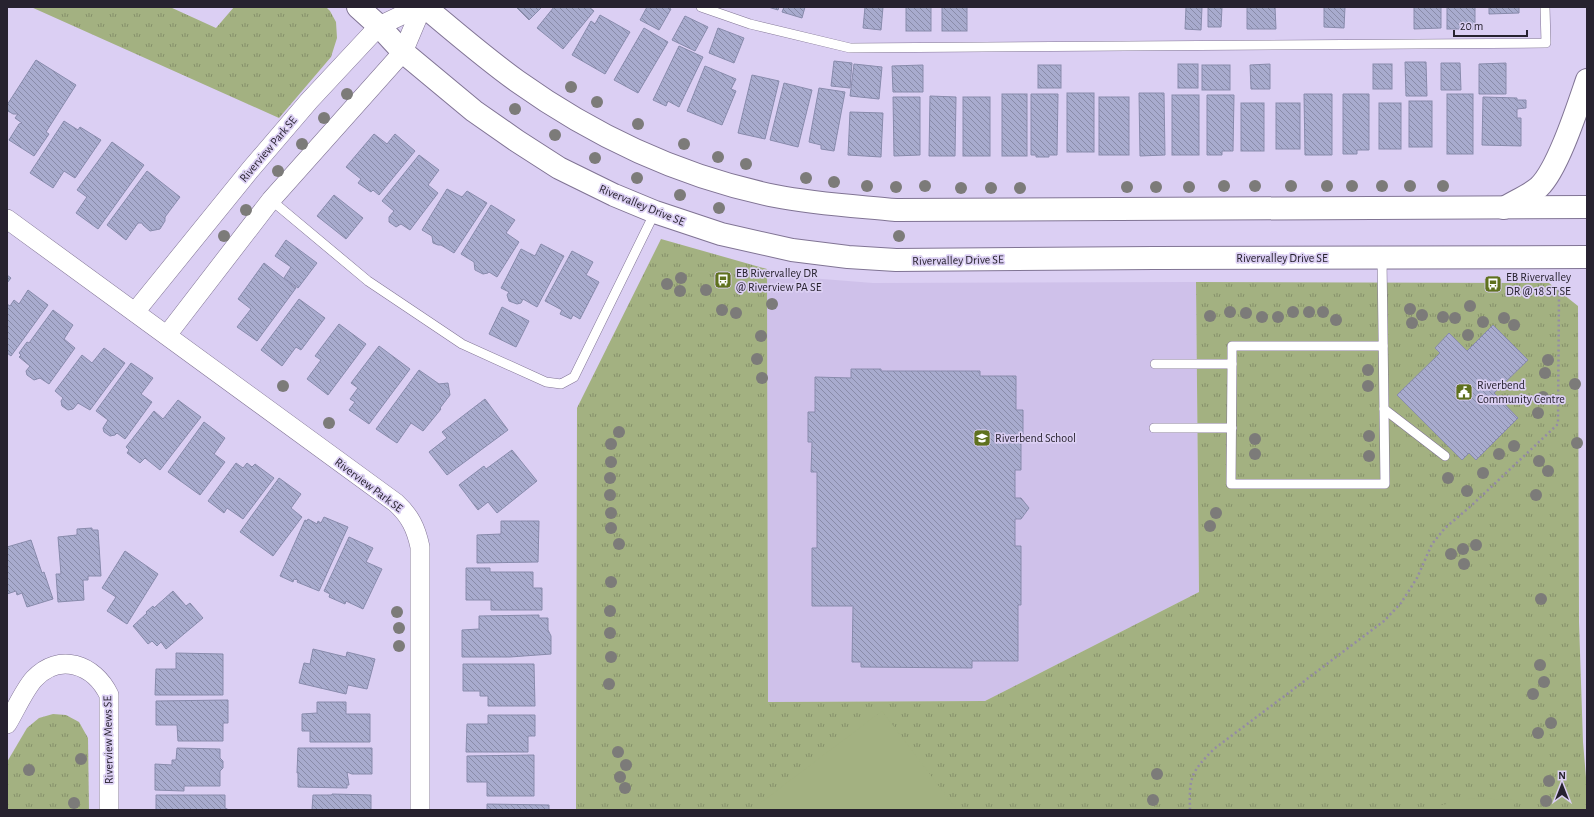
<svg xmlns="http://www.w3.org/2000/svg" width="1594" height="817" font-family="'Alegreya Sans',sans-serif">
<defs>
<pattern id="park-tufts" width="24" height="20" patternUnits="userSpaceOnUse"><rect width="24" height="20" fill="#a3b181"/><path d="M3 7l-1-3M5 7V3M7 7l1-3M15 17l-1-3M17 17v-4M19 17l1-3" fill="none" stroke="#85906a"/></pattern>
<pattern id="building-back-hatch" width="6" height="6" patternUnits="userSpaceOnUse"><rect width="6" height="6" fill="#a8abce"/><path d="M-1 5l2 2M0 0l6 6M5-1l2 2" fill="none" stroke="#898ba8"/></pattern>
</defs>
<rect width="100%" height="100%" fill="#dbcff3"/>
<polygon fill="#cfc1ea" points="767,269 810,278 873,283 1196,282 1199,592 985,701 768,702"/>
<g fill="url(#park-tufts)">
<polygon points="31,7 170,7 216,28 234,7 326,7 330,11 336,22 337,38 331,57 279,118"/>
<polygon points="661,239 767,269 768,702 985,701 1199,592 1196,282 1549,283 1578,306 1579,622 1583,742 1587,789 1587,810 576,810 577,408"/>
<polygon points="53,714 66,715 79,722 88,738 89,810 7,810 7,762 27,728 39,718"/>
</g>
<g fill="#a3b181">
<polygon points="882,711 957,810 751,810"/>
<polygon points="1473,798 1513,800 1515,810 1433,810 1438,806"/>
</g>
<g fill="url(#building-back-hatch)" stroke="#888bac">
<polygon points="516,7 542,7 529,20"/>
<polygon points="554,7 589,7 594,11 563,49 537,28"/>
<polygon points="647,7 668,7 671,9 659,30 640,20"/>
<polygon points="768,7 779,7 778,10"/>
<polygon points="784,7 805,7 802,18 782,12"/>
<polygon points="865,7 883,7 881,30 863,28"/>
<rect x="906" y="7" width="25" height="24"/>
<rect x="942" y="7" width="25" height="24"/>
<polygon points="1186,7 1202,7 1201,30 1185,29"/>
<polygon points="1208,7 1222,7 1221,27 1208,27"/>
<polygon points="1247,7 1275,7 1276,29 1247,29"/>
<polygon points="1324,7 1345,7 1344,28 1324,27"/>
<polygon points="1414,7 1441,7 1441,28 1414,29"/>
<rect x="1447" y="7" width="28" height="22"/>
<polygon points="1489,7 1519,7 1519,13 1489,14"/>
<polygon points="600,15 630,32 605,74 572,55 591,21 595,24"/>
<polygon points="685,16 708,27 695,51 672,40"/>
<polygon points="644,28 668,42 638,93 614,80"/>
<polygon points="718,28 744,38 734,63 709,53"/>
<polygon points="679,46 703,57 679,107 668,101 666,106 653,100"/>
<polygon points="36,60 76,85 46,132 49,134 34,156 9,140 19,124 22,123 15,118 18,114 13,114 8,111 7,105"/>
<polygon points="834,61 852,63 850,88 831,86"/>
<polygon points="1405,62 1426,62 1427,96 1406,96"/>
<polygon points="1441,63 1460,63 1461,90 1441,90"/>
<polygon points="1506,63 1506,94 1479,94 1479,64"/>
<polygon points="854,64 882,67 879,99 850,96"/>
<rect x="1178" y="64" width="20" height="24"/>
<polygon points="1270,64 1270,89 1251,89 1250,65"/>
<rect x="1373" y="64" width="19" height="25"/>
<polygon points="923,65 923,92 893,92 892,66"/>
<rect x="1038" y="65" width="23" height="23"/>
<rect x="1202" y="65" width="28" height="25"/>
<polygon points="705,66 736,79 731,89 736,91 722,125 687,111"/>
<polygon points="752,75 779,81 765,139 738,133"/>
<polygon points="784,83 812,90 798,147 770,140"/>
<polygon points="819,88 845,92 834,151 821,149 821,145 809,142"/>
<rect x="1067" y="93" width="27" height="59"/>
<polygon points="1139,93 1164,93 1165,155 1140,156"/>
<rect x="1002" y="94" width="25" height="62"/>
<polygon points="1031,94 1058,94 1057,155 1049,155 1049,157 1036,157 1036,155 1031,155"/>
<polygon points="1304,94 1332,94 1332,155 1305,155"/>
<polygon points="1343,94 1369,94 1369,150 1357,150 1357,154 1343,154"/>
<rect x="1447" y="94" width="26" height="60"/>
<rect x="1172" y="95" width="27" height="60"/>
<polygon points="1207,95 1234,95 1233,151 1222,151 1222,155 1207,155"/>
<polygon points="930,96 956,97 955,156 929,156"/>
<polygon points="893,97 920,97 920,155 894,156"/>
<rect x="963" y="97" width="27" height="59"/>
<rect x="1099" y="97" width="30" height="58"/>
<polygon points="1483,97 1517,98 1517,100 1526,100 1526,108 1517,109 1517,118 1521,118 1521,146 1482,145"/>
<rect x="1409" y="101" width="23" height="46"/>
<rect x="1241" y="103" width="23" height="48"/>
<rect x="1276" y="103" width="24" height="46"/>
<rect x="1379" y="103" width="22" height="46"/>
<polygon points="850,112 883,113 881,157 848,155"/>
<polygon points="64,121 78,130 80,127 101,140 75,178 64,171 53,188 30,173"/>
<polygon points="374,134 387,144 395,134 415,151 379,195 373,190 371,192 358,183 361,179 346,167"/>
<polygon points="112,142 144,165 98,229 76,213 87,197 77,190"/>
<polygon points="419,155 439,170 428,185 438,193 410,230 401,224 396,227 389,222 389,217 394,211 382,201"/>
<polygon points="147,171 180,197 165,217 165,221 160,229 150,231 143,225 142,223 138,223 126,240 107,225"/>
<polygon points="447,189 462,197 467,191 487,203 454,253 441,245 438,245 433,243 432,236 422,230"/>
<polygon points="334,195 363,218 346,239 317,216"/>
<polygon points="491,205 515,220 506,233 519,242 497,277 489,272 488,273 483,274 475,270 474,262 461,254"/>
<polygon points="286,240 317,263 298,288 284,278 291,267 275,256"/>
<polygon points="541,244 564,256 537,307 523,299 521,303 517,304 509,301 507,295 509,292 501,288 521,249 535,256"/>
<polygon points="572,251 593,262 586,275 599,282 580,319 573,315 571,319 560,314 562,310 545,301"/>
<polygon points="264,263 296,288 257,341 237,327 251,309 238,299"/>
<polygon points="7,275 11,278 7,283"/>
<polygon points="28,290 48,305 11,356 7,353 7,304 10,306 14,300 19,304"/>
<polygon points="299,299 325,318 301,350 296,347 282,366 261,350"/>
<polygon points="502,307 529,321 516,347 489,334"/>
<polygon points="53,310 73,325 64,339 75,348 49,384 40,378 34,380 27,375 26,371 30,366 19,357 21,355 19,353 27,342 29,343"/>
<polygon points="339,324 366,344 328,395 307,379 321,360 315,356"/>
<polygon points="1493,325 1528,360 1494,393 1518,418 1476,460 1469,453 1462,460 1397,395 1440,353 1435,348 1449,333 1467,351"/>
<polygon points="379,346 410,369 369,424 349,410 355,402 350,399 358,388 351,383"/>
<polygon points="104,348 125,363 90,410 78,403 73,409 68,410 62,406 61,401 63,398 55,391 82,355 92,363"/>
<polygon points="131,363 153,378 141,394 152,402 125,439 117,433 115,435 110,436 104,432 103,428 108,420 96,411"/>
<polygon points="851,369 881,369 881,371 980,371 980,376 1016,376 1016,410 1023,410 1023,441 1021,441 1021,470 1015,470 1015,498 1021,498 1029,508 1021,519 1015,519 1015,546 1021,546 1021,605 1018,605 1018,661 972,661 972,668 861,667 861,662 852,662 853,606 812,606 812,548 817,548 817,472 811,472 812,442 808,442 808,412 815,412 815,377 851,378"/>
<polygon points="419,370 439,384 448,383 450,395 440,408 441,409 423,431 411,423 397,443 376,429"/>
<polygon points="485,399 508,430 447,475 429,452 447,438 442,432"/>
<polygon points="178,400 201,417 160,470 145,458 140,463 127,453 129,450 126,447 154,411 163,419"/>
<polygon points="204,422 225,438 214,454 225,462 200,495 168,472"/>
<polygon points="512,450 537,481 497,513 488,502 478,510 459,485 484,466 486,469"/>
<polygon points="236,463 243,468 247,463 252,467 255,464 274,478 243,519 227,508 224,513 208,501"/>
<polygon points="279,478 301,494 291,508 302,517 273,556 240,532"/>
<polygon points="324,517 348,527 319,591 297,582 298,580 294,579 293,582 280,576 305,520 307,521 308,519 317,524 318,521 321,523"/>
<polygon points="501,521 539,521 538,562 477,563 477,535 501,534"/>
<polygon points="92,528 92,530 98,530 101,576 88,576 88,580 83,580 84,600 58,602 56,574 61,574 58,537 77,535 77,529"/>
<polygon points="349,537 373,548 366,562 382,569 363,609 346,601 345,604 329,597 330,594 324,591"/>
<polygon points="31,540 42,573 44,572 53,599 27,607 22,593 17,595 16,591 7,594 7,547"/>
<polygon points="125,551 158,574 127,624 107,611 116,597 102,588"/>
<polygon points="466,568 490,568 490,572 533,572 533,588 542,588 542,610 491,610 491,600 466,600"/>
<polygon points="173,591 186,606 190,603 203,618 166,649 161,642 157,646 152,641 148,644 133,626 147,613 146,612 153,606 154,608"/>
<polygon points="539,615 539,618 548,618 548,630 551,636 551,654 510,657 462,657 462,630 479,629 479,616"/>
<polygon points="313,649 346,657 347,652 375,659 367,689 348,685 346,694 299,683 304,663 310,664"/>
<polygon points="176,653 223,654 223,695 155,695 156,669 176,669"/>
<polygon points="463,664 534,664 535,706 488,706 488,696 480,696 480,691 463,691"/>
<polygon points="228,700 228,723 223,723 223,741 178,741 177,725 156,725 156,701"/>
<polygon points="317,702 346,702 346,714 370,714 370,742 310,742 310,731 302,731 302,714 317,713"/>
<polygon points="488,715 535,715 535,736 528,736 528,752 466,752 467,724 488,724"/>
<polygon points="177,748 220,749 220,758 223,761 223,768 220,771 220,786 184,786 184,791 155,790 155,764 172,765 172,760 176,760"/>
<polygon points="298,748 372,748 372,774 352,774 347,772 349,785 347,785 347,788 298,787 298,773 297,773"/>
<polygon points="534,755 534,796 487,796 487,782 467,782 467,756"/>
<polygon points="332,794 371,795 371,810 312,810 313,795 332,795"/>
<polygon points="156,795 225,795 225,808 229,810 156,810"/>
<polygon points="487,804 549,805 549,810 487,810"/>
</g>
<g fill="none" stroke-linecap="round" stroke-linejoin="round">
<g stroke="#807494" stroke-width="10">
<g id="service">
<polyline points="701,7 750,24 850,48 1546,43 1545,7"/>
<polyline points="271,200 368,281 462,344 546,382 561,384 574,377 655,212"/>
<polyline points="1155,364 1232,364 1231,484 1385,484 1382,258"/>
<polyline points="1232,364 1232,346 1383,346"/>
<polyline points="1384,409 1445,456"/>
<polyline points="1154,428 1232,428"/>
</g>
</g>
<g stroke="#807494" stroke-width="20">
<g id="minor">
<path d="M7 219 396 503C410 516 416 528 420 547V810"/>
<polyline points="135,312 250,170 309,101 379,26 419,7"/>
<polyline points="167,335 271,200 403,52 422,7"/>
<path d="M7 724C15 711 24 690 34 679 59 652 94 664 109 695V810"/>
</g>
</g>
<g stroke="#807494" stroke-width="24">
<g id="tertiary">
<polyline points="358,7 379,26 403,52 474,111 517,141 559,168 614,195 655,212 721,234 792,250 848,257 896,260 1154,258 1587,257"/>
<path d="M425 7C455 32 485 58 517 81 594 136 682 177 775 196 815 204 855 206 896 210L1587 207"/>
</g>
</g>
<g stroke="#807494" stroke-width="24">
<path id="secondary" d="M1504 208C1515 201 1530 195 1539 187 1558 169 1578 106 1587 80"/>
</g>
<path stroke="#948ba6" stroke-width="2.5" stroke-dasharray="2 3" stroke-linecap="butt" d="M1190 810C1189 777 1191 772 1214 749L1384 621 1401 603 1417 578 1432 544 1445 528 1471 506 1558 424 1559 288"/>
<use href="#service" stroke="#fff" stroke-width="9"/>
<use href="#minor" stroke="#fff" stroke-width="19"/>
<use href="#tertiary" stroke="#fff" stroke-width="22"/>
<use href="#secondary" stroke="#fff" stroke-width="22"/>
</g>
<g fill="#7c7b79">
<circle cx="571" cy="87" r="6"/>
<circle cx="347" cy="94" r="6"/>
<circle cx="597" cy="102" r="6"/>
<circle cx="515" cy="109" r="6"/>
<circle cx="324" cy="118" r="6"/>
<circle cx="638" cy="124" r="6"/>
<circle cx="555" cy="135" r="6"/>
<circle cx="302" cy="144" r="6"/>
<circle cx="684" cy="144" r="6"/>
<circle cx="718" cy="157" r="6"/>
<circle cx="595" cy="158" r="6"/>
<circle cx="746" cy="164" r="6"/>
<circle cx="278" cy="171" r="6"/>
<circle cx="637" cy="178" r="6"/>
<circle cx="806" cy="178" r="6"/>
<circle cx="834" cy="182" r="6"/>
<circle cx="867" cy="186" r="6"/>
<circle cx="925" cy="186" r="6"/>
<circle cx="1224" cy="186" r="6"/>
<circle cx="1255" cy="186" r="6"/>
<circle cx="1291" cy="186" r="6"/>
<circle cx="1327" cy="186" r="6"/>
<circle cx="1352" cy="186" r="6"/>
<circle cx="1382" cy="186" r="6"/>
<circle cx="1410" cy="186" r="6"/>
<circle cx="1443" cy="186" r="6"/>
<circle cx="896" cy="187" r="6"/>
<circle cx="1127" cy="187" r="6"/>
<circle cx="1156" cy="187" r="6"/>
<circle cx="1189" cy="187" r="6"/>
<circle cx="961" cy="188" r="6"/>
<circle cx="991" cy="188" r="6"/>
<circle cx="1020" cy="188" r="6"/>
<circle cx="680" cy="195" r="6"/>
<circle cx="719" cy="208" r="6"/>
<circle cx="246" cy="210" r="6"/>
<circle cx="224" cy="236" r="6"/>
<circle cx="899" cy="236" r="6"/>
<circle cx="681" cy="278" r="6"/>
<circle cx="667" cy="284" r="6"/>
<circle cx="706" cy="290" r="6"/>
<circle cx="680" cy="291" r="6"/>
<circle cx="772" cy="304" r="6"/>
<circle cx="1470" cy="306" r="6"/>
<circle cx="1410" cy="309" r="6"/>
<circle cx="722" cy="310" r="6"/>
<circle cx="1230" cy="312" r="6"/>
<circle cx="1293" cy="312" r="6"/>
<circle cx="1309" cy="312" r="6"/>
<circle cx="1323" cy="312" r="6"/>
<circle cx="736" cy="313" r="6"/>
<circle cx="1246" cy="313" r="6"/>
<circle cx="1422" cy="315" r="6"/>
<circle cx="1210" cy="316" r="6"/>
<circle cx="1262" cy="317" r="6"/>
<circle cx="1278" cy="317" r="6"/>
<circle cx="1443" cy="317" r="6"/>
<circle cx="1455" cy="318" r="6"/>
<circle cx="1504" cy="318" r="6"/>
<circle cx="1336" cy="320" r="6"/>
<circle cx="1483" cy="322" r="6"/>
<circle cx="1412" cy="323" r="6"/>
<circle cx="1514" cy="325" r="6"/>
<circle cx="1468" cy="335" r="6"/>
<circle cx="761" cy="336" r="6"/>
<circle cx="757" cy="359" r="6"/>
<circle cx="1548" cy="360" r="6"/>
<circle cx="1368" cy="370" r="6"/>
<circle cx="1545" cy="373" r="6"/>
<circle cx="762" cy="378" r="6"/>
<circle cx="1575" cy="384" r="6"/>
<circle cx="283" cy="386" r="6"/>
<circle cx="1368" cy="386" r="6"/>
<circle cx="1543" cy="397" r="6"/>
<circle cx="1538" cy="413" r="6"/>
<circle cx="329" cy="423" r="6"/>
<circle cx="619" cy="432" r="6"/>
<circle cx="1369" cy="436" r="6"/>
<circle cx="1255" cy="439" r="6"/>
<circle cx="1577" cy="443" r="6"/>
<circle cx="611" cy="444" r="6"/>
<circle cx="1514" cy="446" r="6"/>
<circle cx="1255" cy="454" r="6"/>
<circle cx="1499" cy="454" r="6"/>
<circle cx="1369" cy="456" r="6"/>
<circle cx="1539" cy="461" r="6"/>
<circle cx="611" cy="462" r="6"/>
<circle cx="1548" cy="471" r="6"/>
<circle cx="1483" cy="473" r="6"/>
<circle cx="610" cy="478" r="6"/>
<circle cx="1448" cy="478" r="6"/>
<circle cx="1467" cy="491" r="6"/>
<circle cx="610" cy="495" r="6"/>
<circle cx="1536" cy="495" r="6"/>
<circle cx="611" cy="513" r="6"/>
<circle cx="1216" cy="513" r="6"/>
<circle cx="1210" cy="526" r="6"/>
<circle cx="611" cy="528" r="6"/>
<circle cx="619" cy="544" r="6"/>
<circle cx="1476" cy="545" r="6"/>
<circle cx="1463" cy="549" r="6"/>
<circle cx="1451" cy="554" r="6"/>
<circle cx="1464" cy="564" r="6"/>
<circle cx="611" cy="582" r="6"/>
<circle cx="1541" cy="599" r="6"/>
<circle cx="610" cy="611" r="6"/>
<circle cx="397" cy="612" r="6"/>
<circle cx="399" cy="628" r="6"/>
<circle cx="610" cy="633" r="6"/>
<circle cx="399" cy="646" r="6"/>
<circle cx="611" cy="657" r="6"/>
<circle cx="1540" cy="665" r="6"/>
<circle cx="1544" cy="682" r="6"/>
<circle cx="609" cy="684" r="6"/>
<circle cx="1533" cy="694" r="6"/>
<circle cx="1551" cy="723" r="6"/>
<circle cx="1538" cy="733" r="6"/>
<circle cx="618" cy="752" r="6"/>
<circle cx="81" cy="759" r="6"/>
<circle cx="626" cy="765" r="6"/>
<circle cx="29" cy="770" r="6"/>
<circle cx="1157" cy="774" r="6"/>
<circle cx="620" cy="777" r="6"/>
<circle cx="1549" cy="781" r="6"/>
<circle cx="625" cy="788" r="6"/>
<circle cx="1153" cy="800" r="6"/>
<circle cx="1546" cy="801" r="6"/>
<circle cx="74" cy="803" r="6"/>
</g>
<defs>
<g id="bus-square" transform="scale(0.9)"><rect x="-9" y="-9" width="18" height="18" rx="4" fill="#5f711e" stroke="#dbcff3"/><path d="M-5-6H5V4H4V6H2V4H-2V6H-4V4H-5ZM-3.5-4V0h7V-4ZM-3.5 1.2v1.5H-2V1.2ZM2 1.2v1.5H3.5V1.2Z" fill="#fff"/></g>
<g id="civic-square" transform="scale(0.9)"><rect x="-9" y="-9" width="18" height="18" rx="4" fill="#5f711e" stroke="#dbcff3"/><path d="M-.6-6.5H3V-4.5H.6V-3L4-1V1h2V6H-6V1h2V-1L-.6-3ZM-1.2 2.5V6h2.4V2.5Z" fill="#fff"/></g>
<g id="school-square" transform="scale(0.9)"><rect x="-9" y="-9" width="18" height="18" rx="4" fill="#5f711e" stroke="#dbcff3"/><path d="M0-5L7-2L0 1L-7-2ZM-4 1L0 2.5L4 1V4Q0 6-4 4Z" fill="#fff"/></g>
</defs>
<g fill-rule="evenodd">
<use href="#bus-square" x="723" y="280"/>
<use href="#bus-square" x="1493" y="284"/>
<use href="#civic-square" x="1464" y="392"/>
<use href="#school-square" x="982" y="438"/>
</g>
<g text-anchor="middle" stroke-width="3.5" stroke-linejoin="round" paint-order="stroke">
<g font-size="12" fill="#27222f" stroke="#dbcff3">
<text transform="translate(268 149) rotate(-50)" y="4">Riverview Park SE</text>
<text transform="translate(642 205) rotate(22)" y="4">Rivervalley Drive SE</text>
<text x="1282" y="262">Rivervalley Drive SE</text>
<text transform="translate(958 260) rotate(-1)" y="4">Rivervalley Drive SE</text>
<text transform="translate(369 485) rotate(37)" y="4">Riverview Park SE</text>
<text transform="translate(108 740) rotate(-91)" y="4">Riverview Mews SE</text>
</g>
<g font-size="12" fill="#27222f" stroke="#dbcff3" text-anchor="start">
<text x="736" y="277">EB Rivervalley DR<tspan x="736" dy="14">@ Riverview PA SE</tspan></text>
<text x="1506" y="281">EB Rivervalley<tspan x="1506" dy="14">DR @ 18 ST SE</tspan></text>
<text x="1477" y="389">Riverbend<tspan x="1477" dy="14">Community Centre</tspan></text>
<text x="995" y="442">Riverbend School</text>
</g>
</g>
<rect width="1594" height="817" fill="none" stroke="#27222f" stroke-width="16"/>
<g transform="translate(1562 785)" stroke="#dbcff3" stroke-width="3" paint-order="stroke">
<path d="M0-3L7 15L0 10L-7 15Z" fill="#27222f"/>
<text y="-6" font-size="11" font-weight="bold" text-anchor="middle" fill="#27222f">N</text>
</g>
<path d="M1454 30v6h73v-6" fill="none" stroke="#27222f" stroke-width="2"/>
<text x="1460" y="30" font-size="12" fill="#27222f" stroke="#dbcff3" stroke-width="3" paint-order="stroke">20 m</text>
</svg>
